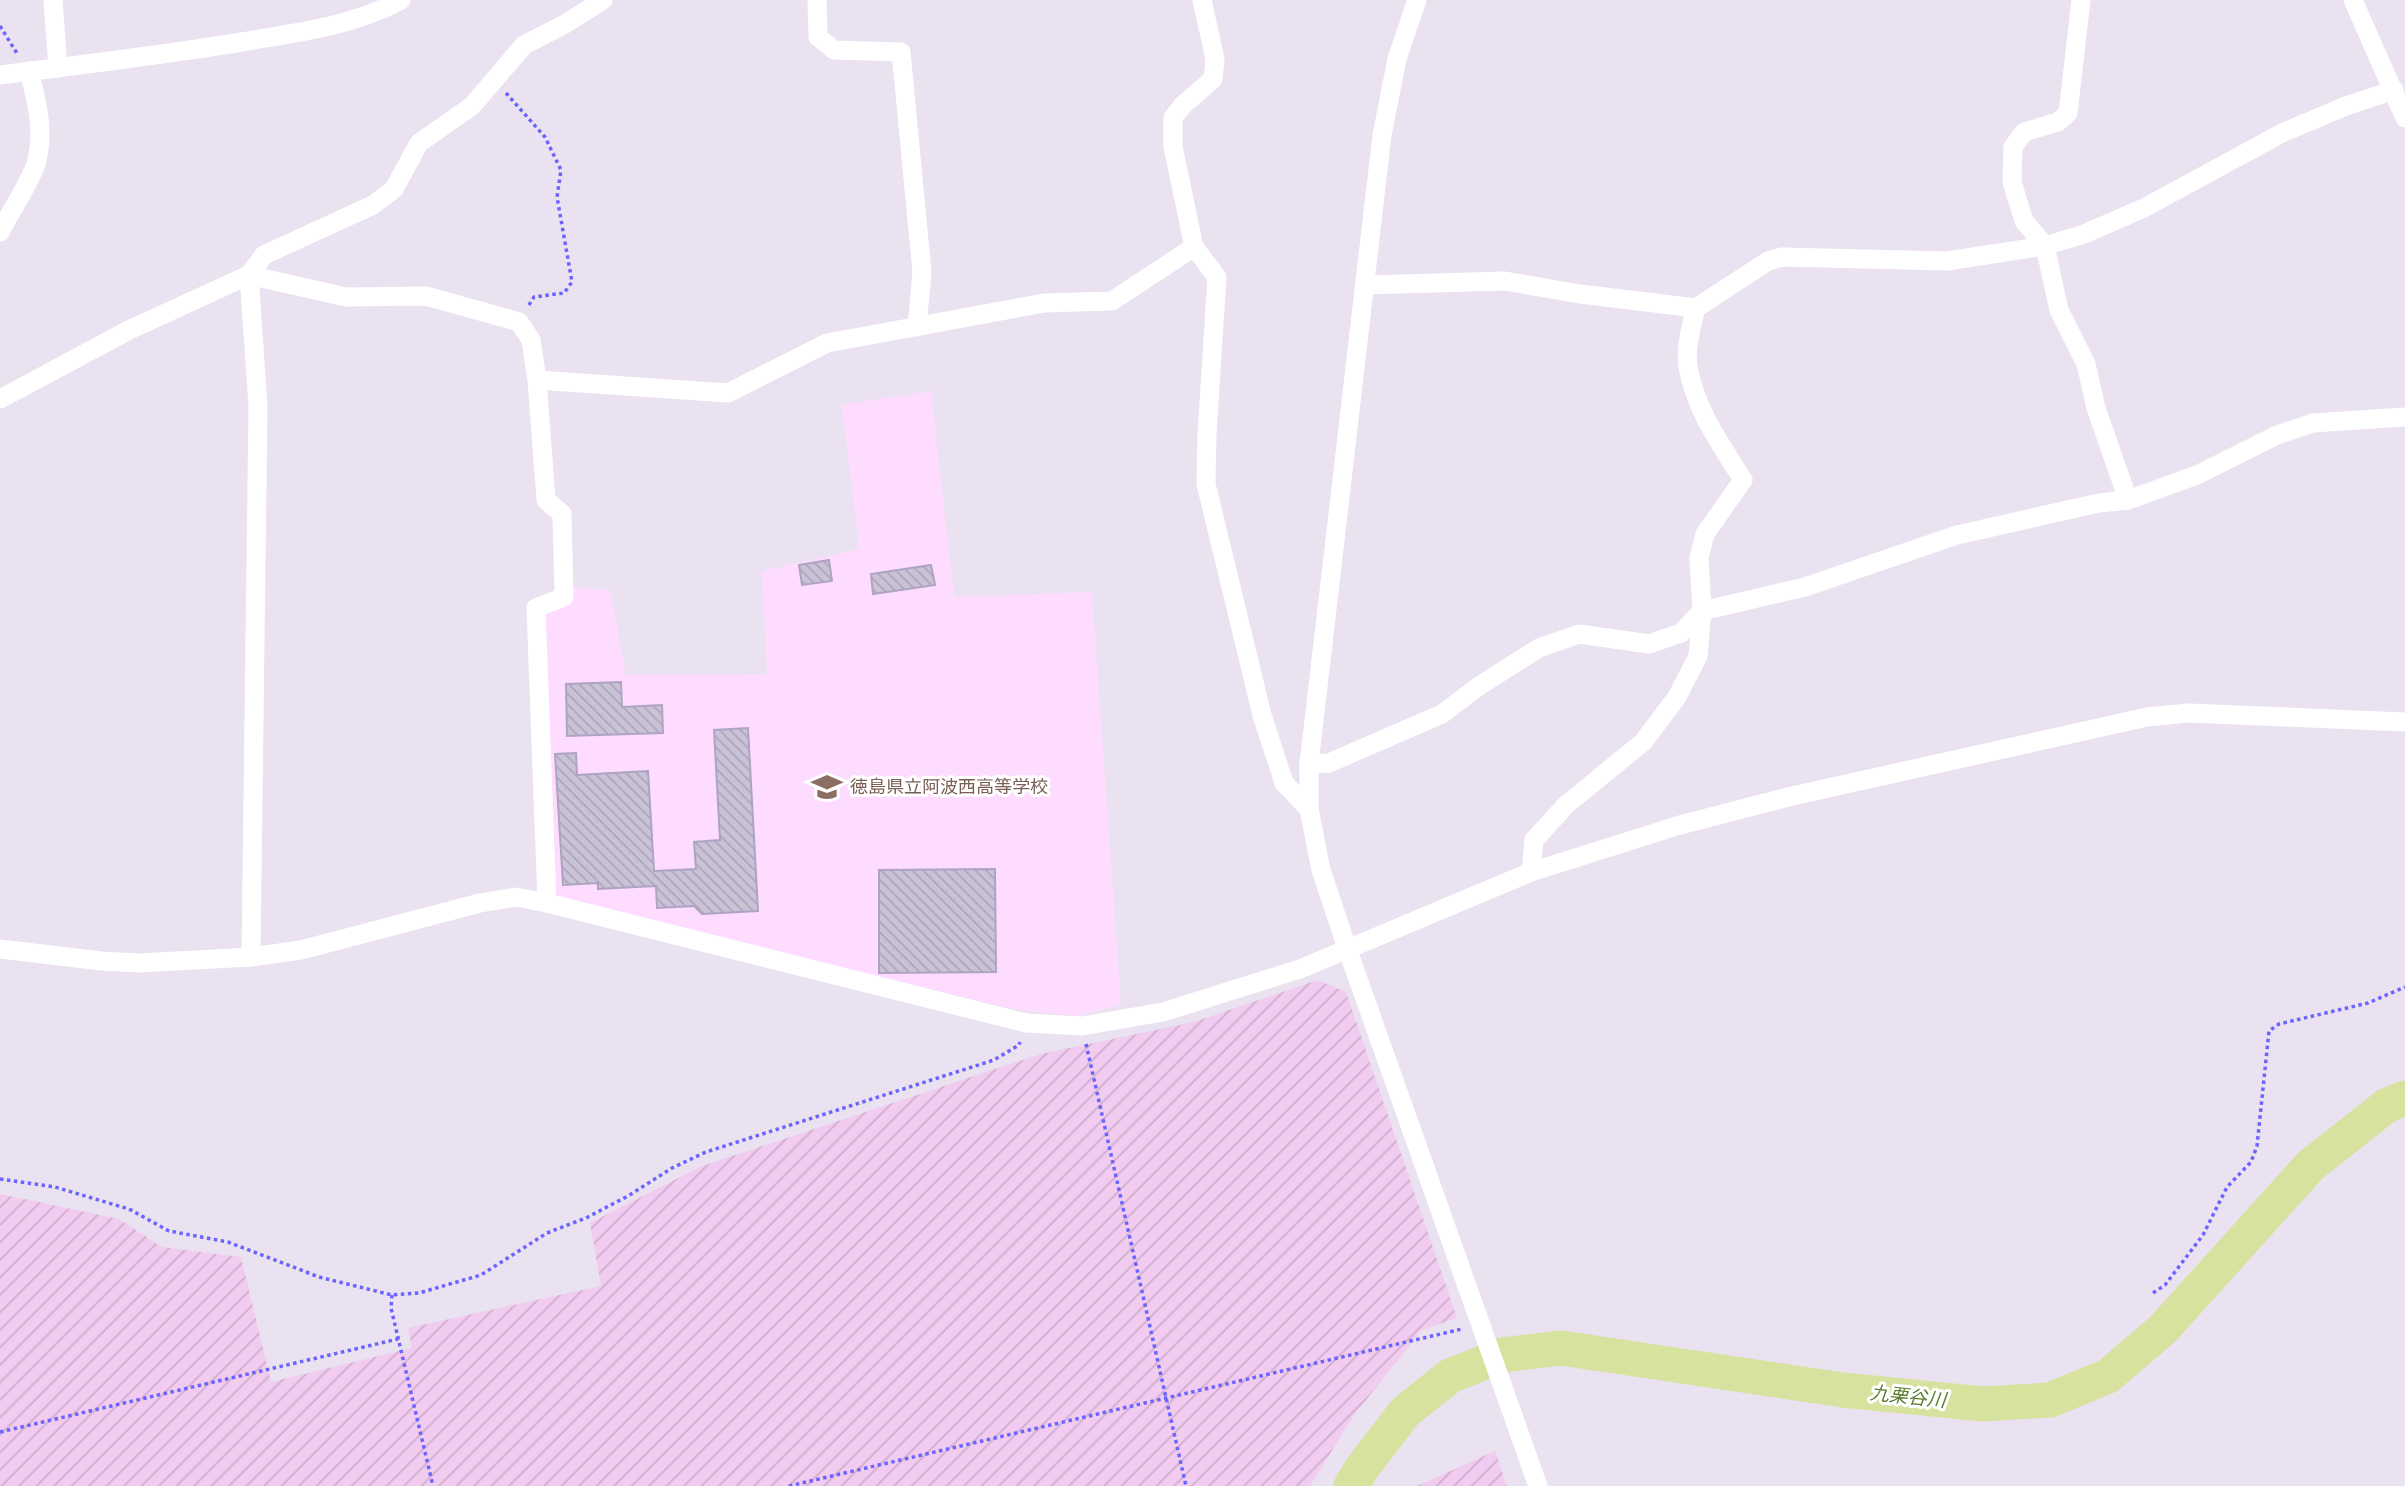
<svg xmlns="http://www.w3.org/2000/svg" width="2405" height="1486" font-family="'IBM Plex Sans','Noto Sans JP',sans-serif">
<defs>
<pattern id="farmland-furrows" width="10" height="10" patternUnits="userSpaceOnUse" patternTransform="scale(1.75)"><rect width="10" height="10" fill="#f1cbf0"/><path d="M-1 1l2-2M0 10L10 0M9 11l2-2" fill="none" stroke="#ceaecd"/></pattern>
<pattern id="building-back-hatch" width="6" height="6" patternUnits="userSpaceOnUse" patternTransform="scale(1.75)"><rect width="6" height="6" fill="#cac2d7"/><path d="M-1 5l2 2M0 0l6 6M5-1l2 2" fill="none" stroke="#ada6b8"/></pattern>
</defs>
<rect width="100%" height="100%" fill="#eae2f0"/>
<polygon fill="#fddcff" points="931,391 954,597 1092,592 1121,1005 1076,1016 1014,1009 552,898 542,612 570,587 610,590 626,675 767,674 762,571 859,549 842,405"/>
<g fill="url(#farmland-furrows)">
<polygon points="1318,980 1346,992 1457,1318 1422,1330 1354,1415 1310,1486 0,1486 0,1194 119,1219 162,1247 241,1257 271,1382 412,1348 408,1328 601,1286 590,1223 702,1166 1041,1054 1194,1022"/>
<polygon points="1495,1451 1507,1486 1417,1486"/>
</g>
<g fill="none" stroke-linecap="round" stroke-linejoin="round">
<polyline stroke="#d6e29e" stroke-width="35" points="1351,1486 1362,1468 1405,1412 1450,1376 1502,1355 1561,1348 1843,1390 1983,1404 2050,1400 2108,1376 2163,1329 2311,1165 2386,1106 2405,1098"/>
</g>
<g fill="url(#building-back-hatch)" stroke="#afa3c3" stroke-width="2">
<polygon points="829,560 832,581 802,585 799,565"/>
<polygon points="931,565 935,585 873,594 871,574"/>
<polygon points="621,682 622,707 662,705 663,733 567,736 566,684"/>
<polygon points="748,728 758,911 702,914 694,906 657,908 656,886 598,889 598,883 563,885 555,754 576,753 577,775 648,771 654,871 696,869 694,842 720,840 714,730"/>
<polygon points="995,869 996,972 879,973 879,870"/>
</g>
<g fill="none" stroke-linecap="round" stroke-linejoin="round">
<g stroke="#6b64ff" stroke-width="3.5" stroke-dasharray="3.5 3.5" stroke-linecap="butt">
<polyline points="0,26 18,55"/>
<polyline points="506,93 545,137 561,170 557,197 572,282 564,293 534,297 527,308"/>
<polyline points="1086,1044 1186,1486"/>
<polyline points="0,1179 55,1187 129,1209 169,1231 228,1242 319,1277 392,1295 419,1293 481,1275 547,1233 586,1218 628,1196 672,1168 706,1152 994,1060 1019,1045 1020,1042"/>
<polyline points="2153,1293 2165,1285 2203,1235 2227,1187 2251,1162 2257,1146 2269,1031 2279,1024 2368,1003 2405,987"/>
<polyline points="392,1295 391,1308 433,1486"/>
<polyline points="0,1432 398,1339"/>
<polyline points="789,1486 1462,1329"/>
</g>
<g stroke="#fff" stroke-width="19">
<polyline points="53,0 58,68"/>
<polyline points="817,0 818,37 834,50 901,52 922,272 917,327"/>
<polyline points="1202,0 1215,59 1213,79 1182,106 1173,118 1173,147 1194,247 1217,277 1207,434 1206,484 1262,715 1284,783 1309,809"/>
<polyline points="1417,0 1397,59 1382,135 1309,764 1309,809 1321,870 1347,948 1538,1486"/>
<polyline points="2081,0 2068,113 2058,122 2024,132 2013,147 2012,182 2024,221 2045,246 2059,310 2086,364 2096,408 2128,500"/>
<polyline points="2353,0 2405,118"/>
<path d="M0 75C81 65 162 55 242 42 299 32 350 27 401 0"/>
<path d="M0 232C10 213 30 182 36 164 45 132 37 102 29 71"/>
<polyline points="249,275 346,297 426,296 519,322 531,340 537,380 546,500 562,514 564,597 536,608 547,903"/>
<polyline points="249,275 258,406 251,957"/>
<polyline points="1365,285 1505,281 1580,294 1696,308 1768,261 1782,257 1947,261 2045,246 2084,234 2144,208 2282,133 2346,106 2394,90"/>
<polyline points="537,380 728,393 827,343 1044,303 1112,301 1194,247"/>
<polyline points="0,399 129,330 249,275 264,255 373,205 394,189 419,143 472,106 524,45 565,24 603,0"/>
<polyline points="1309,764 1329,763 1442,714 1479,686 1539,648 1579,634 1649,644 1681,633 1702,611 1805,587 1957,535 2099,503 2128,500 2197,475 2277,435 2313,423 2405,417"/>
<path d="M1531 872 1534 840 1566 805 1643 742 1677 697 1698 656 1702 611 1699 558 1705 534 1743 480C1720 443 1696 411 1688 367 1685 349 1691 326 1696 308"/>
<polyline points="0,949 101,961 139,963 251,957 301,950 480,903 516,897 547,903 1026,1023 1082,1026 1163,1012 1300,969 1531,872 1680,825 1788,797 2147,717 2189,713 2405,722"/>
</g>
</g>
<defs>
<g id="school-bare" transform="scale(2.415)"><path d="M0-5L7-2L0 1L-7-2ZM-4 1L0 2.5L4 1V4Q0 6-4 4Z" fill="#8d6e63" stroke="#fff" stroke-width="2.5" paint-order="stroke"/></g>
</defs>
<g fill-rule="evenodd">
<use href="#school-bare" x="827" y="787"/>
</g>
<g text-anchor="middle" stroke-width="6" stroke-linejoin="round" paint-order="stroke">
<g font-size="18" fill="#785e54" stroke="#fff" text-anchor="start">
<text x="850" y="793">徳島県立阿波西高等学校</text>
</g>
<g font-size="19" font-style="italic" fill="#5a7d30" stroke="#fff">
<text transform="translate(1908 1396) rotate(6)" y="7">九栗谷川</text>
</g>
</g>
</svg>
